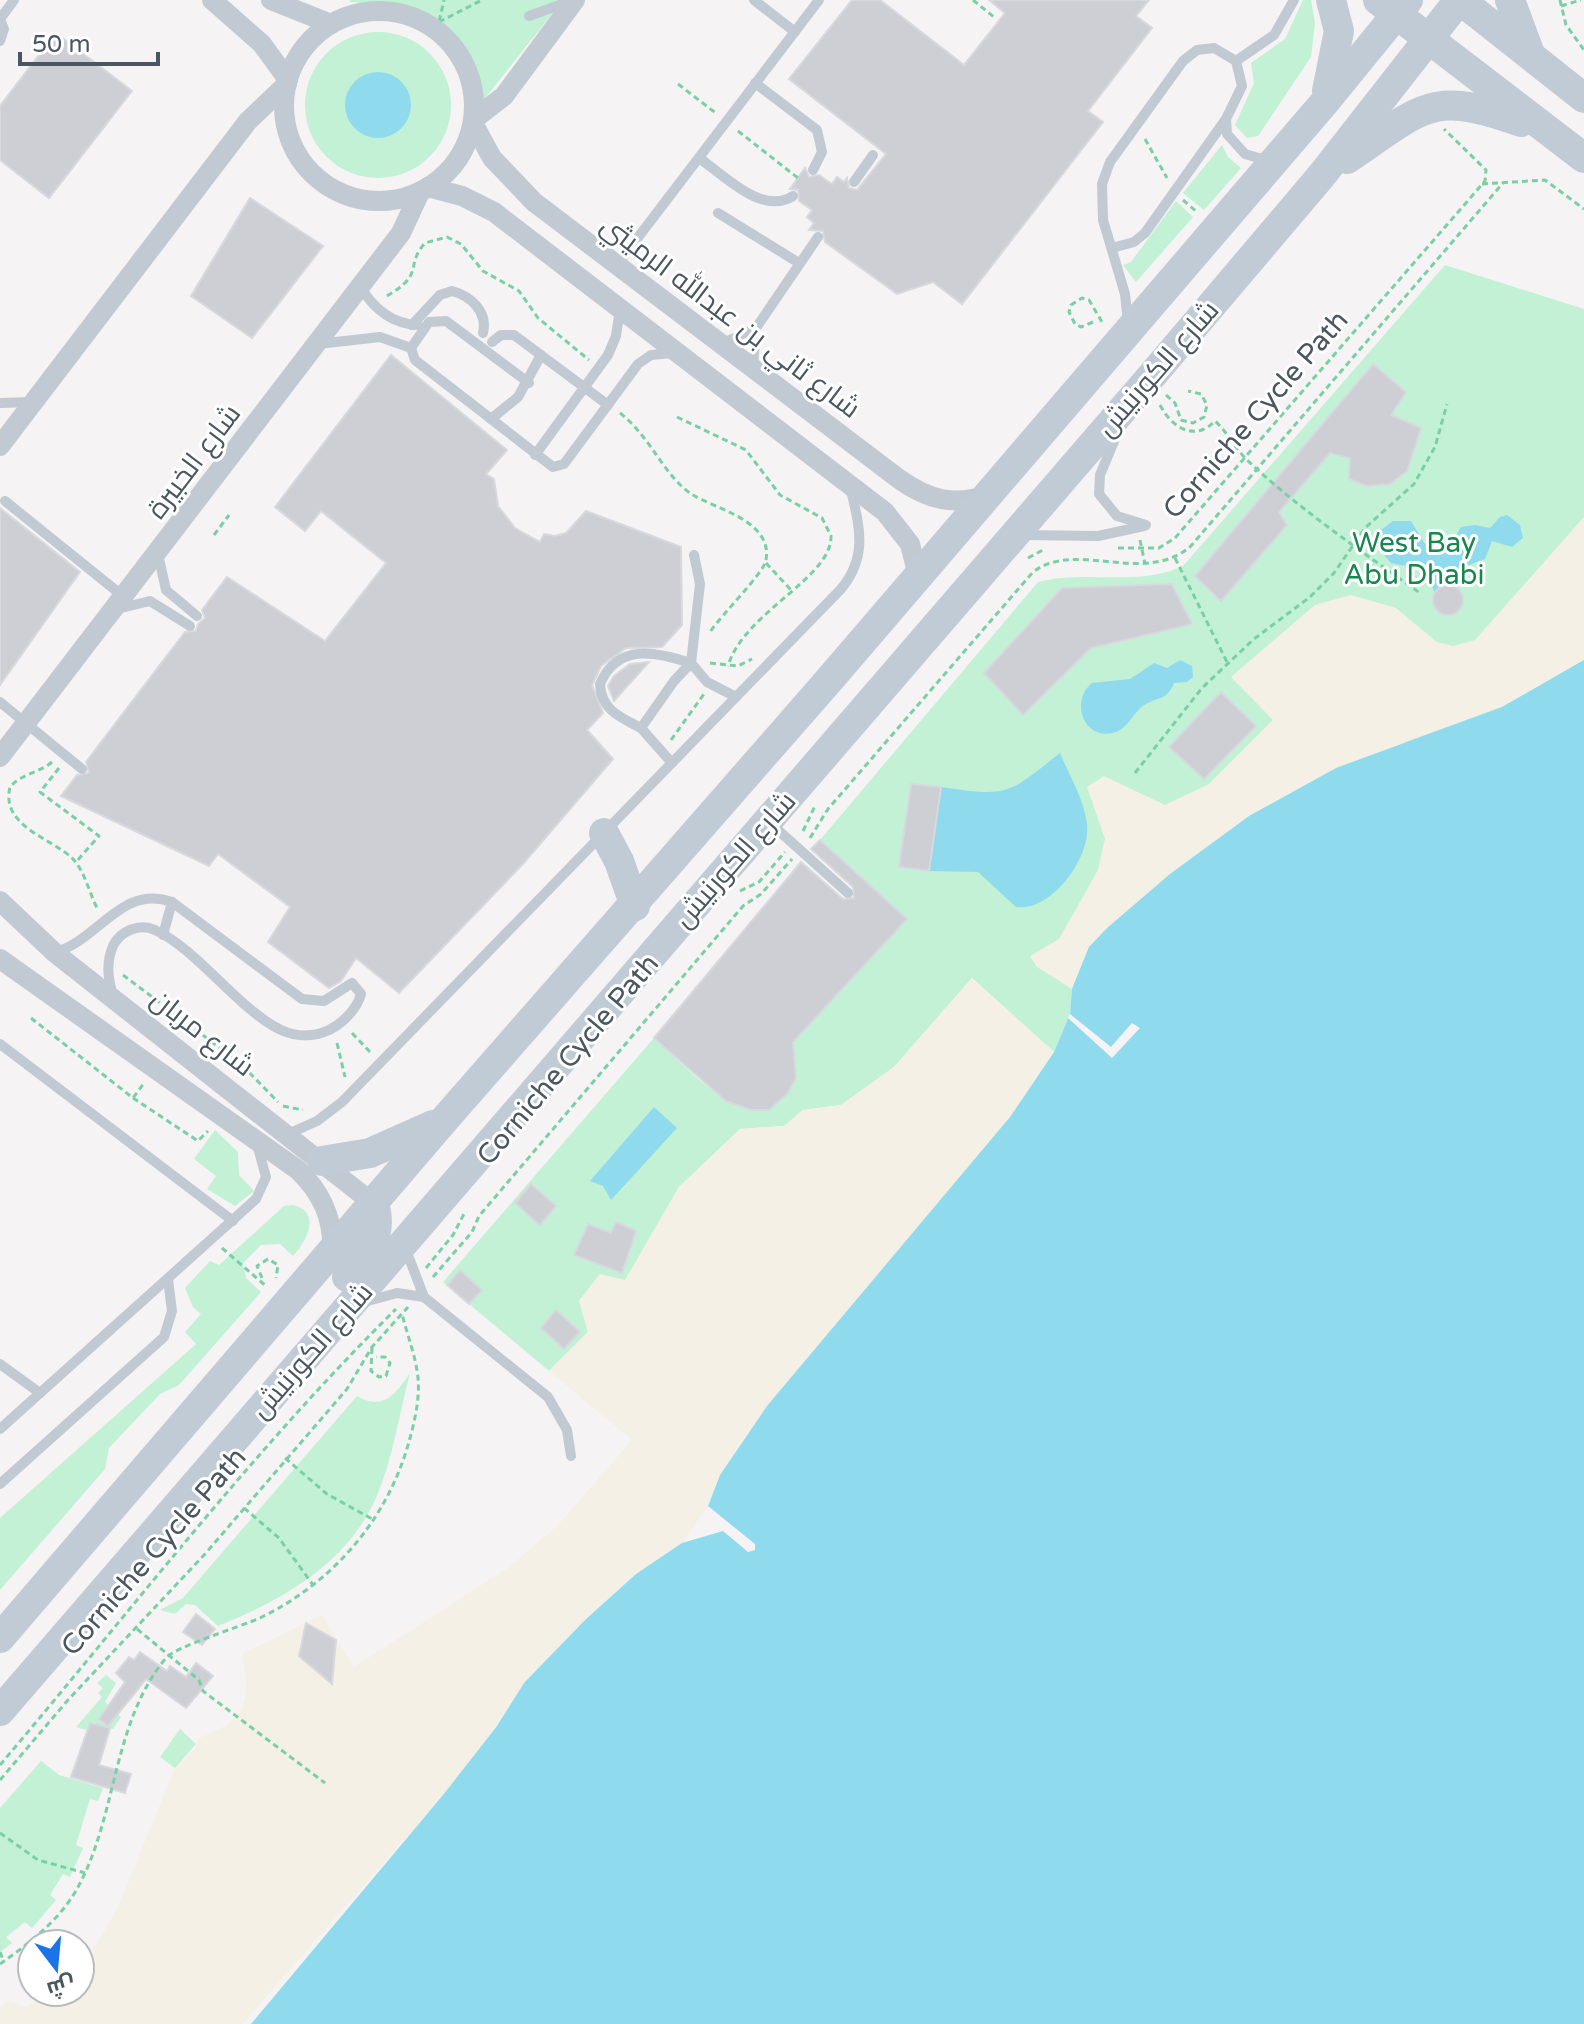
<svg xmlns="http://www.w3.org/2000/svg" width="1584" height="2024" font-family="'Varela Round',Cairo,sans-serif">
<rect width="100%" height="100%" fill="#f5f3f3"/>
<g fill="#c3f1d5">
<path d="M351 0H563L482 102C464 22 427 3 349 2Z"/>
<polygon points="1303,0 1311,0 1315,23 1311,57 1258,136 1247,138 1235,125 1254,83 1251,63 1285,39"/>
<circle cx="378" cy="105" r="73"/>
<polygon points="1222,145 1228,157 1241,168 1204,210 1183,193"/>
<polygon points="1176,201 1193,217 1136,282 1123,265 1131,262"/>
<path d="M1445 265 1584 309V660L1072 989 1070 1014 1054 1052 972 978 894 1067 841 1105 803 1110 784 1126 740 1129 679 1187 625 1281 600 1274 579 1301 588 1332 549 1371 443 1282 654 1038C685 1064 741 1134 781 1099 799 1083 796 1063 793 1042L906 919 820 840 1038 582C1086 569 1142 588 1184 565Z"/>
<polygon points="215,1130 238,1152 239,1175 254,1191 235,1206 207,1189 216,1176 194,1159"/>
<path d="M293 1205C322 1212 307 1241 293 1256L280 1244 261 1245 243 1263 246 1278 261 1292 179 1385 160 1394 109 1448 105 1469 0 1590V1518L196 1344 185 1332 201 1314 193 1307 185 1288 210 1261 219 1265 284 1206Z"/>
<path d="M410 1373C399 1414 393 1459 376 1498 346 1565 282 1600 218 1626L195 1605 186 1604 175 1614 160 1610 183 1598 357 1396C383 1411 395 1395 410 1373Z"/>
<polygon points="106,1675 116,1683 105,1702 121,1717 113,1729 90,1723 86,1730 76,1727 102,1697 98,1693 103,1688 97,1683"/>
<polygon points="180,1729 196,1744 175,1768 160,1757"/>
<polygon points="41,1761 59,1775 103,1788 98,1801 90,1799 76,1845 83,1848 70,1877 63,1874 50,1895 56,1900 32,1928 25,1922 6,1937 12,1943 0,1952 0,1808"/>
</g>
<g fill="#f5f0e5">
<polygon points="1584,517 1584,660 1502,707 1408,741 1170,874 1089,947 1072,989 1037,967 1030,956 1059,939 1098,870 1105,839 1087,787 1104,776 1165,805 1209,784 1273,720 1231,677 1315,605 1351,595 1396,608 1437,642 1453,646 1475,640"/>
<path d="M972 978 1054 1052 1010 1117 744 1438 720 1475 708 1506 682 1543 636 1574 585 1620 524 1683 497 1726 443 1795 242 2024H0V2007L8 2001 27 2007 45 1992H80V1963L98 1942 118 1907 175 1768 194 1750 199 1738C246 1721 252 1702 242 1654L322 1615 354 1667 508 1568 557 1526 632 1440 549 1371 588 1332 579 1301 600 1274 625 1280 679 1187 740 1129 784 1126 803 1110 841 1105 894 1067Z"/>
</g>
<g fill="#90daee">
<circle cx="378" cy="105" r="33"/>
<path d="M1507 515 1520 525 1523 538 1512 547 1492 541 1485 559 1461 568 1458 589 1445 586 1435 594C1423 558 1418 570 1391 563L1378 548 1377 533 1393 521H1411L1425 544 1437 550 1450 545 1461 527 1475 525 1490 528 1500 517Z"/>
<path d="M1180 660 1192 666 1193 677 1187 682 1174 683C1167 700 1161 696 1146 704 1133 711 1129 729 1113 733 1083 740 1070 700 1092 683L1130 679 1154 663 1167 668Z"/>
<polygon points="1584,660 1584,2024 251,2024 443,1795 497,1726 524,1683 585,1620 636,1574 682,1543 723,1531 748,1552 755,1550 755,1544 708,1506 720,1475 767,1406 1010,1117 1054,1052 1070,1014 1072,989 1089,947 1107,928 1170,874 1249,816 1336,768 1502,707"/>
<path d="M1060 753C1069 775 1084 799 1087 824 1091 858 1051 912 1016 907L978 872 929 871 941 787C1009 797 1007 795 1060 753Z"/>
<polygon points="654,1107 677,1128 611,1200 603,1186 590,1181"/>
</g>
<polygon fill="#f5f3f3" points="1070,1014 1111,1047 1132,1023 1140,1028 1112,1058 1068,1018"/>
<g fill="#cdcfd5" stroke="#d7d9de" stroke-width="2">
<polygon points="852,0 880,0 964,65 1005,13 989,0 1149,0 1136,16 1152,28 1088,111 1103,122 962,304 933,282 897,294 825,242 823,231 809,230 814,223 807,217 812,210 799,201 798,190 790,189 805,168 809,177 819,175 832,184 837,177 844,182 847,178 849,188 857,190 886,154 789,79"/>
<polygon points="56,33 132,91 49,198 0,160 0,106"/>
<polygon points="250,198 323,246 252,338 191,296"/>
<polygon points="391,355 507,450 486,474 494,479 498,506 515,528 540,542 544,534 555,536 566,533 586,511 681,547 682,625 662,647 626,648 601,666 592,685 603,713 587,730 613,759 522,865 399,993 356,958 341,981 329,988 268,942 290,907 218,854 209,866 61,796 77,775 89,773 86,762 185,632 196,631 198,624 205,618 202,610 227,577 325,641 386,563 321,511 305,531 275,507"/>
<polygon points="1373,364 1406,392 1391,415 1421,428 1407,471 1390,484 1367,486 1349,479 1350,458 1330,453 1279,512 1287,525 1221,601 1195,576"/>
<polygon points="0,508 80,572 0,685"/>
<polygon points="1172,584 1192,624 1091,648 1023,715 984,673 1062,588"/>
<circle cx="1448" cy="600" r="15"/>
<polygon points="649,662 614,701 608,686 614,676 630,664"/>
<polygon points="1221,692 1256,726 1204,779 1169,747"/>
<polygon points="911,784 941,787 929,871 899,867"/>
<polygon points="820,840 907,919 793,1042 796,1078 787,1094 769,1110 751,1110 726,1101 654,1038 801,862 843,899 854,898 853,887 811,849"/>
<polygon points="531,1184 556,1206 540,1225 515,1203"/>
<polygon points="616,1222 636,1231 622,1273 574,1255 588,1224 611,1233"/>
<polygon points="460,1270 482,1290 469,1304 447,1285"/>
<polygon points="556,1310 580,1332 564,1349 541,1328"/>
<polygon points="196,1614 215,1629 202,1645 183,1632"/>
<polygon points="306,1623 336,1640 332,1684 299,1656"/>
<polygon points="140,1652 167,1671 170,1666 186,1677 196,1663 213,1676 186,1708 146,1679 108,1726 99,1719 125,1682 116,1673 129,1657 134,1660"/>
<polygon points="90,1723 110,1728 99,1765 131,1774 125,1793 71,1777"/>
</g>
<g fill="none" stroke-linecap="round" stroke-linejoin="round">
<g stroke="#7ad0a6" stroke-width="3" stroke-dasharray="6 4" stroke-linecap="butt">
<polyline points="973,0 994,17"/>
<polyline points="1560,0 1566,25 1584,50"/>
<polyline points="1561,6 1581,0"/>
<polyline points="439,22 482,0"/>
<polyline points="437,31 444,0"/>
<polyline points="678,84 717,114"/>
<polyline points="738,131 798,178"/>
<polyline points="1145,139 1167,178"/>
<polyline points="1482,184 1545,180 1584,209"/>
<polyline points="1183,200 1198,213"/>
<path d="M387 296C426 273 404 267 425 243L447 237 461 244 483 271 519 291 538 318 589 360"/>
<polyline points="1093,322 1081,327 1075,324 1069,312 1071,305 1082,298 1089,300 1102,322"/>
<polyline points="1166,395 1175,403 1181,420 1193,423 1204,417 1207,405 1201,394 1188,391"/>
<path d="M1160 405C1172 428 1195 442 1215 421 1228 433 1235 448 1247 460 1299 509 1361 551 1420 593"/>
<path d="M620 413C651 437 665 478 693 495 716 509 773 521 766 560 764 573 722 614 710 632"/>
<path d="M677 417 746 450 780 495 822 518 831 536C832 578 744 612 728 666"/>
<polyline points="214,535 229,515"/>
<polyline points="1140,540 1145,564"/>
<polyline points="1118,548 1159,548 1175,538 1485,181 1486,170 1444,129"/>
<polyline points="1028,558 1043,550"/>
<polyline points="1175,558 1227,662"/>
<polyline points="766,563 791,590"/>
<polyline points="710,663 738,666 752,659"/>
<polyline points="671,740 704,694"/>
<path d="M52 762C39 773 21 774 10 787 0 827 54 839 73 859 85 872 89 892 97 908"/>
<polyline points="59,768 40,792 99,836 76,862"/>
<polyline points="1135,773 1202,688 1254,639 1310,597 1334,573 1365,528 1414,484 1435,447 1447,404"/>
<polyline points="803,831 815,806"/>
<path d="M810 838 828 809 1033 572C1077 539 1142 586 1190 547L1503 183"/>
<polyline points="740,891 759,882 785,852"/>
<polyline points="123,975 240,1063 278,1102"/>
<polyline points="31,1018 133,1098 144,1083"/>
<polyline points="352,1033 370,1052"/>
<polyline points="337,1043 345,1077"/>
<polyline points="133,1098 198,1141 208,1131"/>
<polyline points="283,1106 303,1110"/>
<polyline points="222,1248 267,1287"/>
<polyline points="426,1268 453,1235 465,1212"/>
<polyline points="433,1277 472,1232 479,1216 743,906 761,894 792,859"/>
<polyline points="262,1278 257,1266 268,1259 278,1265 276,1278"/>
<polyline points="372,1348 371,1371 379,1377 386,1376 390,1363 385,1357 376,1357"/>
<polyline points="285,1458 327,1494 374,1520"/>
<polyline points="244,1508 279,1538 313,1585"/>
<polyline points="137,1629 199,1680 203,1691 325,1783"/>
<path d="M0 1765C130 1612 253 1450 396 1309"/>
<polyline points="0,1780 68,1700 205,1554 347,1389 372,1347 408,1307"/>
<polyline points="0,1833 38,1860 85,1873"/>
<polyline points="0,1952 4,1962"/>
<path d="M0 1964C27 1945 56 1923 74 1894 118 1821 110 1725 166 1658 175 1647 242 1626 260 1618 334 1582 389 1518 410 1438 415 1420 420 1397 418 1378 416 1357 407 1334 402 1314"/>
</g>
<g stroke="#c1cad2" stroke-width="10">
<polyline points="754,0 795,32"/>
<polyline points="529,16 568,2"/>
<polyline points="0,19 14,0"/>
<polyline points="0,19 4,29 0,41"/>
<polyline points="1236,61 1274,35 1294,0"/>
<polyline points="755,83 817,130 822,152 813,170"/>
<path d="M699 158C724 175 762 216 793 196"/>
<polyline points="854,182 873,155"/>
<polyline points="718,213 799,263"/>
<polyline points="1112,248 1134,242 1145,233 1226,119"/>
<polyline points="617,265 819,0"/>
<path d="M360 286C373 308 392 324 418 325"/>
<polyline points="1128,323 1125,294 1103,220 1102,184 1110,162 1183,61 1197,50 1214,48 1236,61 1242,86 1226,119 1227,134 1245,154 1269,161"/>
<path d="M412 325 440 295 452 291C471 296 488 312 483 333"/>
<polyline points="492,342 501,335 514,335 608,405"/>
<polyline points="723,343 756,328 818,237"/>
<polyline points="318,344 380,337 411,348"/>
<polyline points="753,366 756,328"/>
<polyline points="529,383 446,321 429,322 411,348 415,360 553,467 564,464 638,364 651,355 672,353"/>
<polyline points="0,403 32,402"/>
<polyline points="491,419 518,397 541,355"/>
<polyline points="1119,429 1100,475 1099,494 1117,516 1146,525"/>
<polyline points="535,455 608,355 616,336 620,310"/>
<polyline points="5,501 124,597"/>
<polyline points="1022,535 1098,536 1144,526"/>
<polyline points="158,554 166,590 197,616"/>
<polyline points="694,555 700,584 691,663 707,682 736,697"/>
<polyline points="117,609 150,601 190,626"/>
<polyline points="0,702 82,769"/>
<path d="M641 728C620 717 601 710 600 684 618 642 657 652 691 663L674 681 641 728 672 763"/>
<polyline points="769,822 848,893"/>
<polyline points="163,935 172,902"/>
<path d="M56 952C100 939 121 884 172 902L302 999 324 1001 352 983 361 994C357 1009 343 1023 329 1030 314 1037 297 1037 281 1030 239 1010 197 949 155 930 139 923 120 931 113 946 106 962 108 980 113 995"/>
<polyline points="0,1044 233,1221"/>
<path d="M288 1134 317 1121 342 1102 841 589C869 555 859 525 850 486"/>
<polyline points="406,1250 424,1297 548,1397 567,1430 571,1456"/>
<polyline points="364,1302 397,1293 424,1297"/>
<polyline points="0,1364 40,1393"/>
<polyline points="0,1429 256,1199 266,1177 257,1144"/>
<polyline points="0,1484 164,1337 172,1311 168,1279"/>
</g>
<g stroke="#c1cad2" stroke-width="20">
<polyline points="212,0 262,44 288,80"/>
<polyline points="271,0 331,24"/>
<circle cx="379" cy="106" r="95"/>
<polyline points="473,120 504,96 575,0"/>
<path d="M473 123 492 158 534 202 899 479C927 499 954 507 987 495"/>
<polyline points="428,187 462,196 494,212 885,512 910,544 918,576"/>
<polyline points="0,446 248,121 287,84"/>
<polyline points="0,757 401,233 420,192"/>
<polyline points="0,901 55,953 374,1204"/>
<path d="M0 959 298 1170C322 1193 334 1219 332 1253"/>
</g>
<g stroke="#c1cbd6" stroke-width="30">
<polyline points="1378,0 1584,158"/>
<polyline points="1460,0 1584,98"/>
<polyline points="1510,0 1530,54"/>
<polyline points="1327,91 1339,31 1331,0"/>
<path d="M1347 159C1423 108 1430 89 1521 122"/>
<polyline points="604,833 619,861 635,906"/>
<polyline points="322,1161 370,1153 433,1125"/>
<path d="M347 1277C367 1254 384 1235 374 1204"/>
<polyline points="0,1638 445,1119 830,679 1324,103 1408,0"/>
<polyline points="0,1711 1149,379 1322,175 1459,0"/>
</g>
</g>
<g text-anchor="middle" stroke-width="6" stroke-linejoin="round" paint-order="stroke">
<g font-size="28" fill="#4a5661" stroke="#fff">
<text transform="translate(731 316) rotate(37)" y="10">شارع ثاني بن عبدالله الرميثي</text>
<text transform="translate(1157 368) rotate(-49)" y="10">شارع الكورنيش</text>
<text transform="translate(1255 414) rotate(-49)" y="10">Corniche Cycle Path</text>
<text transform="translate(193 461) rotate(-53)" y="10">شارع الخبيرة</text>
<text transform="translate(734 859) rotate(-49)" y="10">شارع الكورنيش</text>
<text transform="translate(203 1032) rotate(38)" y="10">شارع مربان</text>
<text transform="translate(567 1059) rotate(-50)" y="10">Corniche Cycle Path</text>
<text transform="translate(311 1350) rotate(-49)" y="10">شارع الكورنيش</text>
<text transform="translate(153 1551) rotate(-49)" y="10">Corniche Cycle Path</text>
</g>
<g font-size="28" fill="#17864f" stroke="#fff">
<text x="1414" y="552">West Bay<tspan x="1414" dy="32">Abu Dhabi</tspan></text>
</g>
</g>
<g transform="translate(56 1968) rotate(164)"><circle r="38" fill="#ffffff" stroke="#b7bbc0" stroke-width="2"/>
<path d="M0-6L14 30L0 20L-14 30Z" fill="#1a73e8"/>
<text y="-12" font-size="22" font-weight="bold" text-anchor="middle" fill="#4a5661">ش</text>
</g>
<path d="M20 52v12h138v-12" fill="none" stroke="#4a5661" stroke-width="4"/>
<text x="32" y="52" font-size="24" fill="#4a5661" stroke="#ffffff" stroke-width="6" paint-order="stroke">50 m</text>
</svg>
